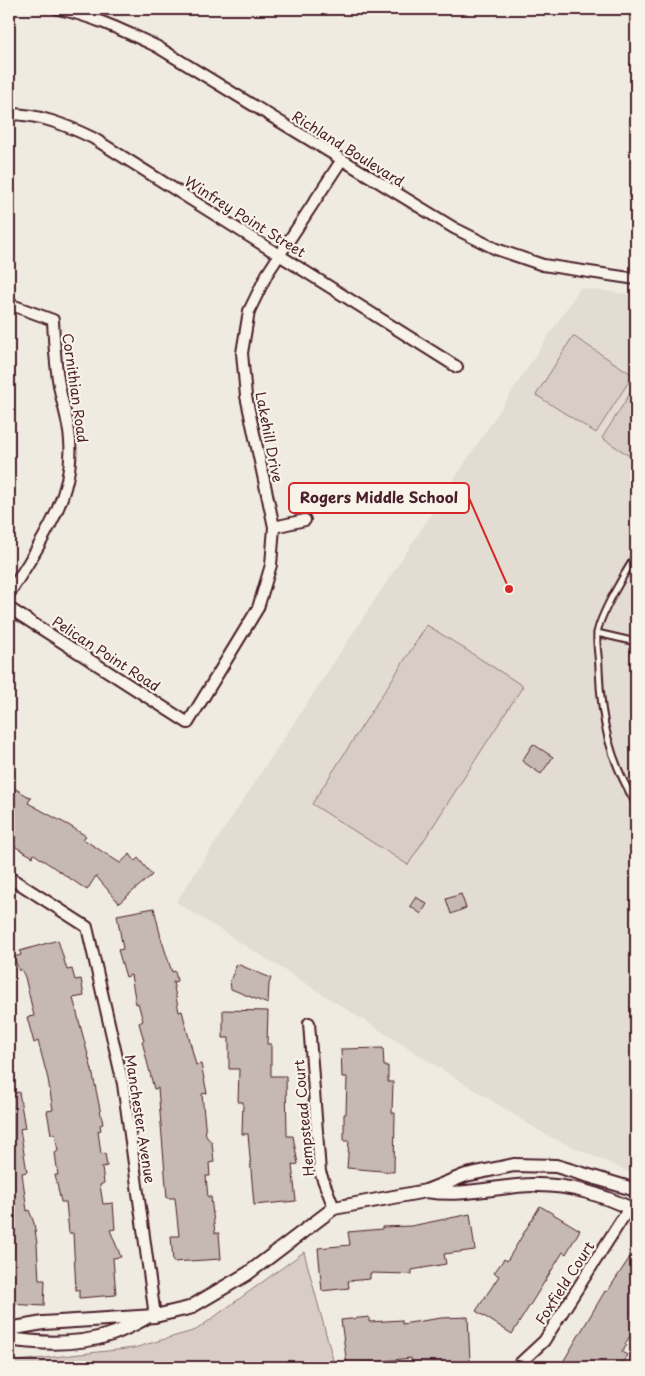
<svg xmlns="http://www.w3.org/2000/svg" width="645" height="1376" font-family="'Playpen Sans',sans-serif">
<rect width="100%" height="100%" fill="#f0ebe0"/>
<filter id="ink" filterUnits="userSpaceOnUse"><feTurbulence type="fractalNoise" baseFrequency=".02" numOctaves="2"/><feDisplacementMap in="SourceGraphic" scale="10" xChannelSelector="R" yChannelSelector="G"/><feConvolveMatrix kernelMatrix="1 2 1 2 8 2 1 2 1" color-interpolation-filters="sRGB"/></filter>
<g filter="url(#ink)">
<polygon fill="#e3dcd2" points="580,288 636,295 636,1175 546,1135 176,902"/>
<g fill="#d8cdc6" stroke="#917678">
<polygon points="573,336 633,375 596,433 536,395"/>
<polygon points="636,384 636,460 602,438"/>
<polygon points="427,625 523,686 408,865 312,804"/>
<polygon points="304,1252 335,1367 9,1367 9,1362 134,1348 196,1330"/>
</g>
<g fill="#c6b8b3" stroke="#4a1f2b">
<polygon points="533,744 553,757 541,774 522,761"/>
<polygon points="9,785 31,798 28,803 70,826 86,836 83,839 120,863 130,854 135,861 138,858 152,875 119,903 96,876 87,890 34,854 33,857 9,843"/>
<polygon points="461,894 466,908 451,914 446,899"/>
<polygon points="416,897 427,904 421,914 410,906"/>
<polygon points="154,908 161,938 172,972 175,971 177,981 173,982 179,1012 182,1011 196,1065 201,1064 207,1093 202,1094 206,1136 212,1143 214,1162 209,1163 210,1176 206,1176 208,1197 211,1197 215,1233 219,1233 221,1259 173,1262 171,1236 179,1236 175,1198 167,1198 158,1088 154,1089 142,1041 144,1041 139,1023 143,1021 138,1003 136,1004 131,975 126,977 118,950 123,949 117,915"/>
<polygon points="58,940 67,970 72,969 75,980 81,979 84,996 73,998 92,1070 103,1124 100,1125 101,1130 98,1131 101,1154 105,1153 107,1166 102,1167 104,1183 100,1185 103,1204 113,1203 115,1229 110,1230 121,1257 113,1258 116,1295 79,1298 79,1290 76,1290 73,1233 69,1233 66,1202 61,1202 55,1175 58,1175 55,1153 58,1151 55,1133 51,1134 47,1111 53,1110 48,1079 38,1041 34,1043 27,1017 34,1016 25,977 21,969 19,971 14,957 21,955 20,951"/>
<polygon points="237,964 271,978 269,984 268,1004 231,989 230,981"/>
<polygon points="223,1010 268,1011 267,1044 271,1044 271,1076 286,1076 287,1136 293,1136 298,1164 292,1165 296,1201 254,1205 248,1134 242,1134 243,1102 238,1102 239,1069 229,1069 229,1038 223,1038"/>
<polygon points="383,1048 384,1066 388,1066 388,1082 393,1082 392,1113 395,1113 394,1172 347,1168 349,1141 344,1141 344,1114 346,1114 347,1077 342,1077 341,1049"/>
<polygon points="19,1092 25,1128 20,1129 27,1172 22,1173 27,1211 29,1210 34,1223 37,1244 39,1280 45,1280 44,1306 9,1304 9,1094"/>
<polygon points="540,1206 580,1230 566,1254 563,1252 512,1334 476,1311 499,1276 494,1273 504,1259 507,1261"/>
<polygon points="470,1214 475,1250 444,1254 446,1264 412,1270 412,1274 370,1273 370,1279 348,1281 349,1288 322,1291 318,1248 350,1245 348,1232 382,1229 382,1227 411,1226"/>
<polygon points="636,1248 636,1327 625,1344 627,1345 622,1352 627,1355 620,1367 560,1367 605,1291 607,1292"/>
<polygon points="369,1317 369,1322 402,1320 402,1324 441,1318 468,1317 470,1362 440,1364 440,1367 412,1367 411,1358 347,1365 341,1320"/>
</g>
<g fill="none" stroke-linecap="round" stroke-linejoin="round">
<g stroke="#4a1f2b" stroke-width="9">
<g id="service">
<path d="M636 555C626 571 599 616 597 634 596 645 599 658 599 669 601 721 609 758 636 804"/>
<polyline points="597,633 636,642"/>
</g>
</g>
<g stroke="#4a1f2b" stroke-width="14">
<g id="minor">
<path d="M58 9C93 16 124 31 156 46L454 228 496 249 543 265 636 279"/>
<path d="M9 114C39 114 66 125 93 138L457 367"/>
<path d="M9 304 53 320C54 342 55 363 59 385 62 403 69 422 70 441 75 498 37 548 9 594"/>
<polyline points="274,527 305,520"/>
<polyline points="9,608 188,723 258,608 271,565 274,527 246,396 242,353 249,311 267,274 341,161"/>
<polyline points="9,877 87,927 123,1084 155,1316"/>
<polyline points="309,1023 320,1172 334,1208"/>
<polyline points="516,1367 544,1341 629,1208"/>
</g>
</g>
<g stroke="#4a1f2b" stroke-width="16">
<g id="tertiary">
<path d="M426 1191C465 1197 495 1186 533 1185 570 1184 603 1195 636 1211"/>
<polyline points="9,1329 43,1323 155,1316 189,1308 247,1274 334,1208 426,1191 466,1175 514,1165 556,1166 636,1190"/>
<path d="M9 1339C42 1344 80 1345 112 1334 123 1330 134 1324 144 1319"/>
</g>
</g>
<use href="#service" stroke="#f7f3e8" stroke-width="5"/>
<use href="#minor" stroke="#f7f3e8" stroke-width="10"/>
<use href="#tertiary" stroke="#f7f3e8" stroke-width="12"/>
</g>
</g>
<g text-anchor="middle" stroke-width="4.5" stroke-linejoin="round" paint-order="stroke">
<g font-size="14" fill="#4a1f2b" stroke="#f7f3e8">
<text transform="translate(348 149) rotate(32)" y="5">Richland Boulevard</text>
<text transform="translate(245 217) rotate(32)" y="5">Winfrey Point Street</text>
<text transform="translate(75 388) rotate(82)" y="5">Cornithian Road</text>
<text transform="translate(269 437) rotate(79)" y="5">Lakehill Drive</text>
<text transform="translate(106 654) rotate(33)" y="5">Pelican Point Road</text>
<text transform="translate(304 1118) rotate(-95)" y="5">Hempstead Court</text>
<text transform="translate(140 1119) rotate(81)" y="5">Manchester Avenue</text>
<text transform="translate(565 1283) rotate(-57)" y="5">Foxfield Court</text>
</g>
</g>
<path fill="none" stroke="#d62828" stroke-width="2" d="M509 589L469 498"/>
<circle fill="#d62828" stroke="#f7f3e8" stroke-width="2" cx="509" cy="589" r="5"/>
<rect fill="#f7f3e8" stroke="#d62828" stroke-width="2" x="289" y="483" width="180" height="30" rx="5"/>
<g font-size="15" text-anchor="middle" font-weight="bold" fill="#4a1f2b">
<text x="379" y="503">Rogers Middle School</text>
</g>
<rect width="645" height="1376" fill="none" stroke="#f7f3e8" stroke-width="30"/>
<rect x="15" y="15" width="615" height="1346" fill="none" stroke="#4a1f2b" stroke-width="2" filter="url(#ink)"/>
</svg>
